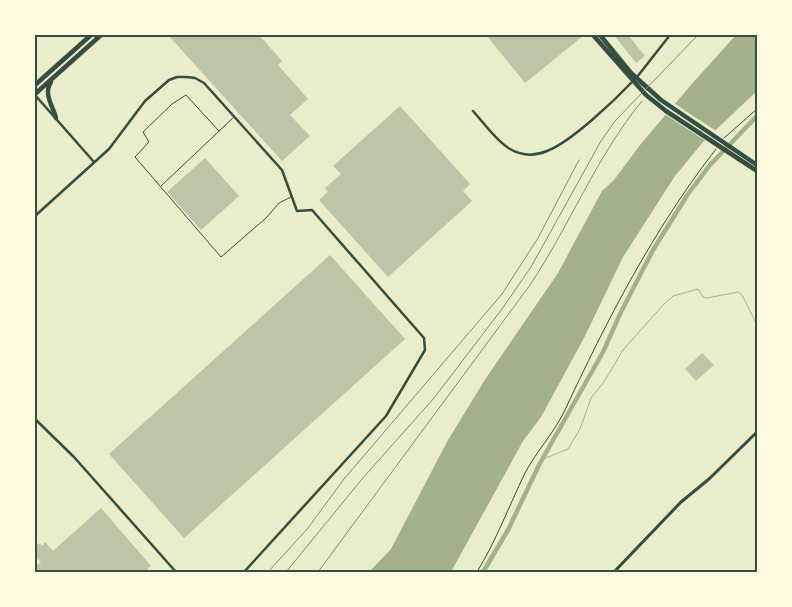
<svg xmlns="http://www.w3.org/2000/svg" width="792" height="607" font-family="'Noto Serif',serif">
<rect width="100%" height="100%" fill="#e9edc9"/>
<polygon fill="#a3b18a" points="736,35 757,35 757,91 703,142 675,176 623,257 585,336 541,417 523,441 451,572 369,572 391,549 448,440 486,378 558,273 602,191 614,180 640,145 690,86"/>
<polygon fill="#e9edc9" points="673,102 684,110 718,132 707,142 663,113"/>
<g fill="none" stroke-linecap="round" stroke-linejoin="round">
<polyline stroke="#a3b18a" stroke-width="1" points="541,460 568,449 580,429 591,398 604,382 623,350 664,304 673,296 698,289 703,297 707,298 738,292 742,295 757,325"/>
<polyline stroke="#a3b18a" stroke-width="4.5" points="483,572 508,530 539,465 603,352 621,312 653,250 688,194 710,165 757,116"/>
</g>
<g fill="#bcc5a7">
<polygon points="168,35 259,35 282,61 278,65 308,99 290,115 310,136 282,161"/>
<polygon points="486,35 582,35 583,36 525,83"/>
<polygon points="614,35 628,35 645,56 636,63"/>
<polygon points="400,106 470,184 463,191 472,201 388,277 319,200 328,192 325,188 341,174 333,166"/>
<polygon points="205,158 239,196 201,230 167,192"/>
<polygon points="330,255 405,339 184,538 109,454"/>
<polygon points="702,353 714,365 696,381 685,369"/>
<polygon points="101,508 151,566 144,572 35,572 35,567 41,562 35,556 36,546 40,543 42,546 45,542 53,551"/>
</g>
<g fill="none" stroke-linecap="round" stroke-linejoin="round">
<g stroke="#344e41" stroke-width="1">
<polyline points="724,138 757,109"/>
<path d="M477 572C496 541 509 506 525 473 536 452 553 434 564 412 607 320 653 230 716 149"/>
</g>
<g stroke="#344e41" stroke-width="1">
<polyline points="219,131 186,95 172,104 143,132 149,142 135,157 221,257 266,218 279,203 291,197"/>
<polyline points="161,186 234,117"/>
</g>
<g stroke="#344e41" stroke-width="2.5">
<polyline points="637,77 670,35"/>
<polyline points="35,95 94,162"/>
<path d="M473 111C484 123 496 141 510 149 522 156 535 156 547 151 571 142 615 100 633 81"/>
<polyline points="35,216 109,149 145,101 169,80 177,77 186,77 195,78 204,83 282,170 297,211 312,210 424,338 425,350 386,416 244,572"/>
<polyline points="35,419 74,457 176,572"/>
</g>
<polyline stroke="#344e41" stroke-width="3" points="614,572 681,502 709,479 757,432"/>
<g stroke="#344e41" stroke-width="4.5">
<polyline points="593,35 646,95 666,111 757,171"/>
<polyline points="600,35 631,73 661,100 757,165"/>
</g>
<g stroke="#344e41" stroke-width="4.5">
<path d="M51 82C43 94 53 106 56 118"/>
<polyline points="35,85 91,35"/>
<polyline points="35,94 101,35"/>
</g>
<g stroke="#7c8e77" stroke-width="1">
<polyline points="268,572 308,528 344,479 502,294 538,238 579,160"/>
<polyline points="286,572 362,479 434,398 502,309 531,267 601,141 615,121 698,35"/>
<path d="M318 572 530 285C570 225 596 157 642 101"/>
</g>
</g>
<rect width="792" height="607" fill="none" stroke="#fefae0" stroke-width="72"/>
<rect x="36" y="36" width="720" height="535" fill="none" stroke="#344e41" stroke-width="2"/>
</svg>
